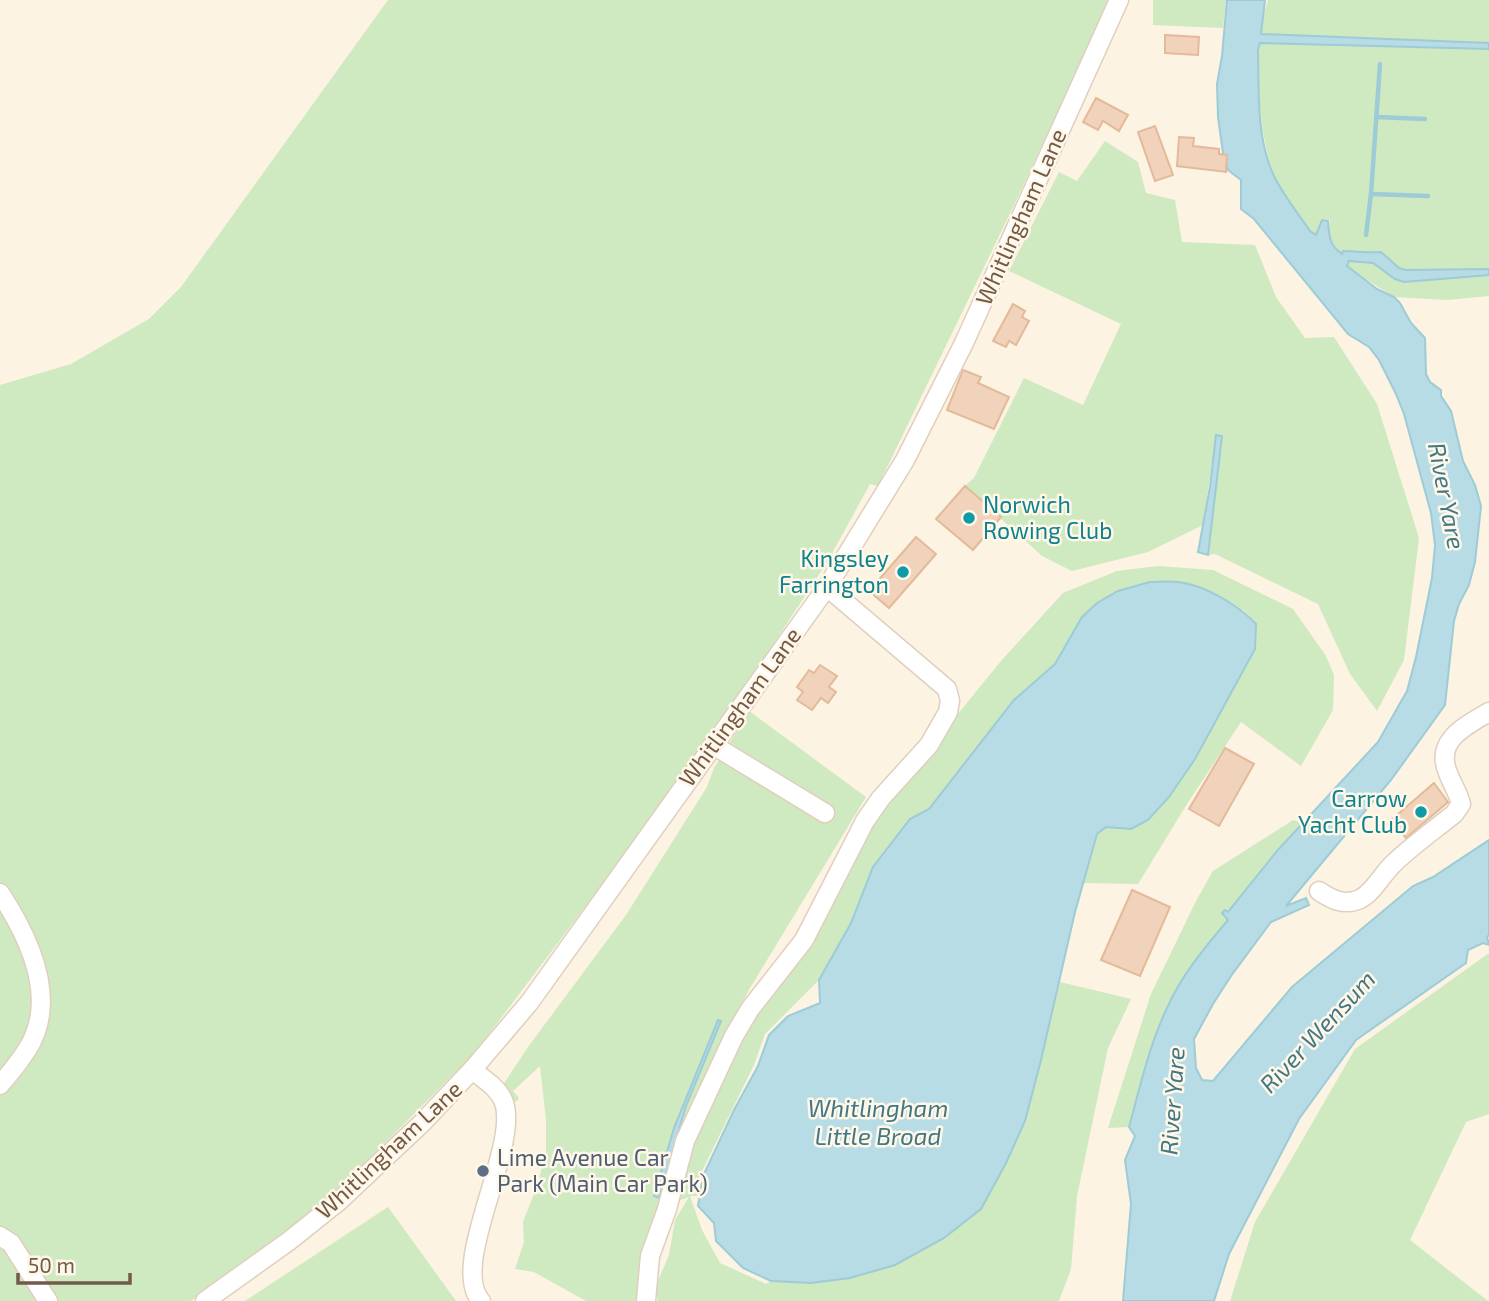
<svg xmlns="http://www.w3.org/2000/svg" width="1489" height="1301" font-family="'Exo 2',sans-serif">
<rect width="100%" height="100%" fill="#fcf3e2"/>
<g fill="#cfe9c1">
<polygon points="388,0 1110,0 1016,201 878,486 870,484 829,559 752,677 629,849 473,1055 362,1166 305,1218 191,1301 0,1301 0,385 71,364 149,319 181,287"/>
<polygon points="1153,0 1226,0 1223,28 1153,25"/>
<path d="M1268 0H1489V296L1447 300 1394 297 1347 267 1348 259C1333 246 1327 239 1330 220H1322L1316 235 1310 231C1298 213 1280 192 1273 172 1257 128 1253 44 1268 0Z"/>
<polygon points="1105,141 1138,162 1146,193 1175,200 1182,242 1255,245 1276,297 1305,338 1334,337 1377,404 1419,538 1404,660 1377,711 1350,674 1318,604 1215,554 1208,555 1222,436 1216,435 1203,525 1148,552 1072,571 1042,556 965,486 974,478 1024,378 1083,405 1121,324 1009,271 1059,172 1077,181"/>
<polygon points="1158,566 1213,570 1293,609 1326,656 1334,675 1333,710 1301,766 1241,722 1187,804 1138,884 1083,883 1097,834 1106,827 1131,829 1256,624 1244,611 1203,589 1180,582 1150,582 1082,617 1053,666 1014,700 929,809 910,819 873,867 851,923 819,980 765,1034 754,1065 700,1175 697,1196 690,1196 702,1230 720,1263 766,1284 771,1281 811,1283 853,1277 895,1265 1025,1121 1060,982 1131,999 1108,1048 1077,1196 1071,1269 1059,1301 658,1301 655,1288 669,1255 675,1220 689,1197 672,1203 691,1145 752,1020 802,959 882,807 1001,661 1063,593 1117,571"/>
<polygon points="749,711 866,797 750,988 712,1059 650,1228 643,1262 640,1301 586,1301 534,1272 515,1269 524,1242 523,1222 536,1189 546,1152 546,1120 540,1066 513,1091 519,1098 516,1102 501,1088 528,1047 626,915 707,787 714,768"/>
<path d="M1293 820 1303 823 1227 912 1222 914 1229 920C1205 947 1182 975 1167 1008 1149 1046 1140 1088 1129 1127L1108 1128 1151 994 1196 901 1213 871Z"/>
<polygon points="1489,953 1489,1114 1466,1122 1410,1240 1488,1301 1230,1301 1255,1222 1355,1049"/>
<polygon points="388,1207 456,1301 245,1301"/>
</g>
<g fill="#b7dce5" stroke="#9dcbd6" stroke-width="2">
<path d="M1227 0H1265L1261 34 1489 43V49L1260 43 1258 50C1259 90 1256 138 1274 176 1283 195 1298 213 1310 231L1316 235 1322 220 1328 221C1329 235 1329 245 1342 254L1343 251C1356 251 1367 253 1381 252L1399 268 1406 270 1489 269V275L1404 282 1395 279 1373 263 1349 261 1347 266 1377 289 1394 297 1400 303 1411 323 1425 338 1426 374 1430 382 1441 390V396L1451 411 1463 461 1475 485 1481 506 1475 562 1469 585 1459 604 1454 621 1445 705 1391 780 1286 906 1306 898 1309 905 1271 922 1231 976 1213 1004 1194 1039 1196 1068 1202 1080 1213 1081 1292 987 1413 886 1433 877 1489 840V935L1487 937 1489 945 1483 943 1468 950 1466 963 1356 1040 1299 1119 1229 1254 1214 1301H1123L1131 1204 1125 1160 1135 1136 1129 1127C1140 1087 1149 1046 1167 1008 1181 976 1205 947 1228 920L1222 913 1225 910 1228 912 1277 851 1378 742 1407 691 1416 657 1432 578 1435 545 1431 513 1404 414 1396 394 1379 360 1369 347 1348 334 1254 219 1241 209V180L1228 170 1223 153 1218 117 1217 84 1222 56Z"/>
<polygon points="1216,435 1222,436 1208,555 1198,552 1210,487"/>
<path d="M1150 582C1159 582 1169 581 1178 582 1205 585 1238 605 1256 624L1255 649 1195 759 1169 797 1148 820 1131 829 1106 827 1097 834 1075 912 1041 1060 1025 1121 1006 1163 981 1209 944 1238 895 1265 850 1278 811 1283 771 1281 743 1268 716 1241 714 1223 698 1206 703 1176 734 1110 758 1066 769 1035 788 1016 820 1003 819 980 851 923 873 867 910 819 929 809 1014 700 1055 664 1082 617 1097 603 1118 591Z"/>
<polygon points="718,1020 721,1021 686,1106 659,1198 654,1196 674,1128"/>
</g>
<g fill="none" stroke-linecap="round" stroke-linejoin="round">
<g stroke="#9dcbd6" stroke-width="4.5">
<polyline points="1376,117 1425,119"/>
<polyline points="1371,194 1428,196"/>
<polyline points="1366,235 1371,194 1380,64"/>
</g>
</g>
<g fill="#f1d2ba" stroke="#e3ba9a" stroke-width="2">
<polygon points="1165,35 1199,37 1198,55 1165,53"/>
<polygon points="1096,98 1128,115 1119,131 1103,121 1098,130 1083,122"/>
<polygon points="1155,126 1173,175 1155,181 1138,132"/>
<polygon points="1179,137 1194,138 1193,146 1219,149 1219,154 1227,155 1226,172 1177,166"/>
<polygon points="1013,304 1025,311 1022,317 1029,321 1016,345 1009,341 1006,347 993,341"/>
<polygon points="963,370 981,377 978,383 1009,397 994,429 947,410"/>
<polygon points="965,486 1001,517 973,550 936,519"/>
<polygon points="916,537 936,554 889,608 869,591"/>
<polygon points="820,665 837,676 829,687 836,692 828,703 821,698 812,710 797,700 803,692 797,687 809,670 814,673"/>
<polygon points="1225,748 1254,764 1219,826 1189,809"/>
<polygon points="1434,783 1448,802 1406,838 1391,820"/>
<polygon points="1132,890 1170,907 1140,976 1101,960"/>
</g>
<g fill="none" stroke-linecap="round" stroke-linejoin="round">
<g stroke="#e0cfbe" stroke-width="21">
<g id="minor">
<polyline points="713,745 825,813"/>
<path d="M1319 891C1332 900 1345 906 1360 899 1374 892 1382 874 1394 863 1413 845 1434 830 1454 814L1461 804C1458 792 1452 784 1448 773 1434 740 1466 726 1489 712"/>
<path d="M0 893C27 934 56 992 32 1041 24 1057 11 1072 0 1085"/>
<path d="M472 1070C484 1079 497 1087 503 1100 522 1143 448 1265 481 1301"/>
<polyline points="0,1236 11,1243 48,1301"/>
<polyline points="205,1301 289,1241 339,1201 423,1122 472,1070 529,1003 827,587 905,460 964,343 1119,0"/>
<polyline points="646,1301 650,1256 667,1209 685,1141 734,1036 750,1009 804,940 865,821 881,798 929,745 948,712 950,701 947,689 827,587"/>
</g>
</g>
<use href="#minor" stroke="#fff" stroke-width="18"/>
</g>
<g fill="#0f9aa8" stroke="#fff7e8" stroke-width="2.5">
<circle cx="969" cy="518" r="7"/>
<circle cx="903" cy="572" r="7"/>
<circle cx="1421" cy="812" r="7"/>
</g>
<circle fill="#5c6f8a" stroke="#fff7e8" stroke-width="2.5" cx="483" cy="1171" r="7"/>
<g text-anchor="middle" stroke-width="5" stroke-linejoin="round" paint-order="stroke">
<g font-size="23" fill="#735a49" stroke="#fff7e8">
<text transform="translate(1021 217) rotate(-66)" y="8">Whitlingham Lane</text>
<text transform="translate(740 707) rotate(-54)" y="8">Whitlingham Lane</text>
<text transform="translate(389 1150) rotate(-43)" y="8">Whitlingham Lane</text>
</g>
<g font-size="23" fill="#0d838f" stroke="#fff7e8" text-anchor="end">
<text x="983" y="513" text-anchor="start">Norwich<tspan x="983" dy="26">Rowing Club</tspan></text>
<text x="889" y="567">Kingsley<tspan x="889" dy="26">Farrington</tspan></text>
<text x="1407" y="807">Carrow<tspan x="1407" dy="26">Yacht Club</tspan></text>
</g>
<g font-size="23" fill="#4e5e75" stroke="#fff7e8" text-anchor="start">
<text x="497" y="1166">Lime Avenue Car<tspan x="497" dy="26">Park (Main Car Park)</tspan></text>
</g>
<g font-size="24" font-style="italic" fill="#427886" stroke="#fff7e8">
<text transform="translate(1446 496) rotate(79)" y="8">River Yare</text>
<text transform="translate(1318 1032) rotate(-47)" y="8">River Wensum</text>
<text transform="translate(1173 1101) rotate(-86)" y="8">River Yare</text>
<text x="878" y="1117">Whitlingham<tspan x="878" dy="28">Little Broad</tspan></text>
</g>
</g>
<path d="M18 1273v10h112v-10" fill="none" stroke="#735a49" stroke-width="3.5"/>
<text x="28" y="1273" font-size="21" fill="#735a49" stroke="#fff7e8" stroke-width="5" paint-order="stroke">50 m</text>
</svg>
